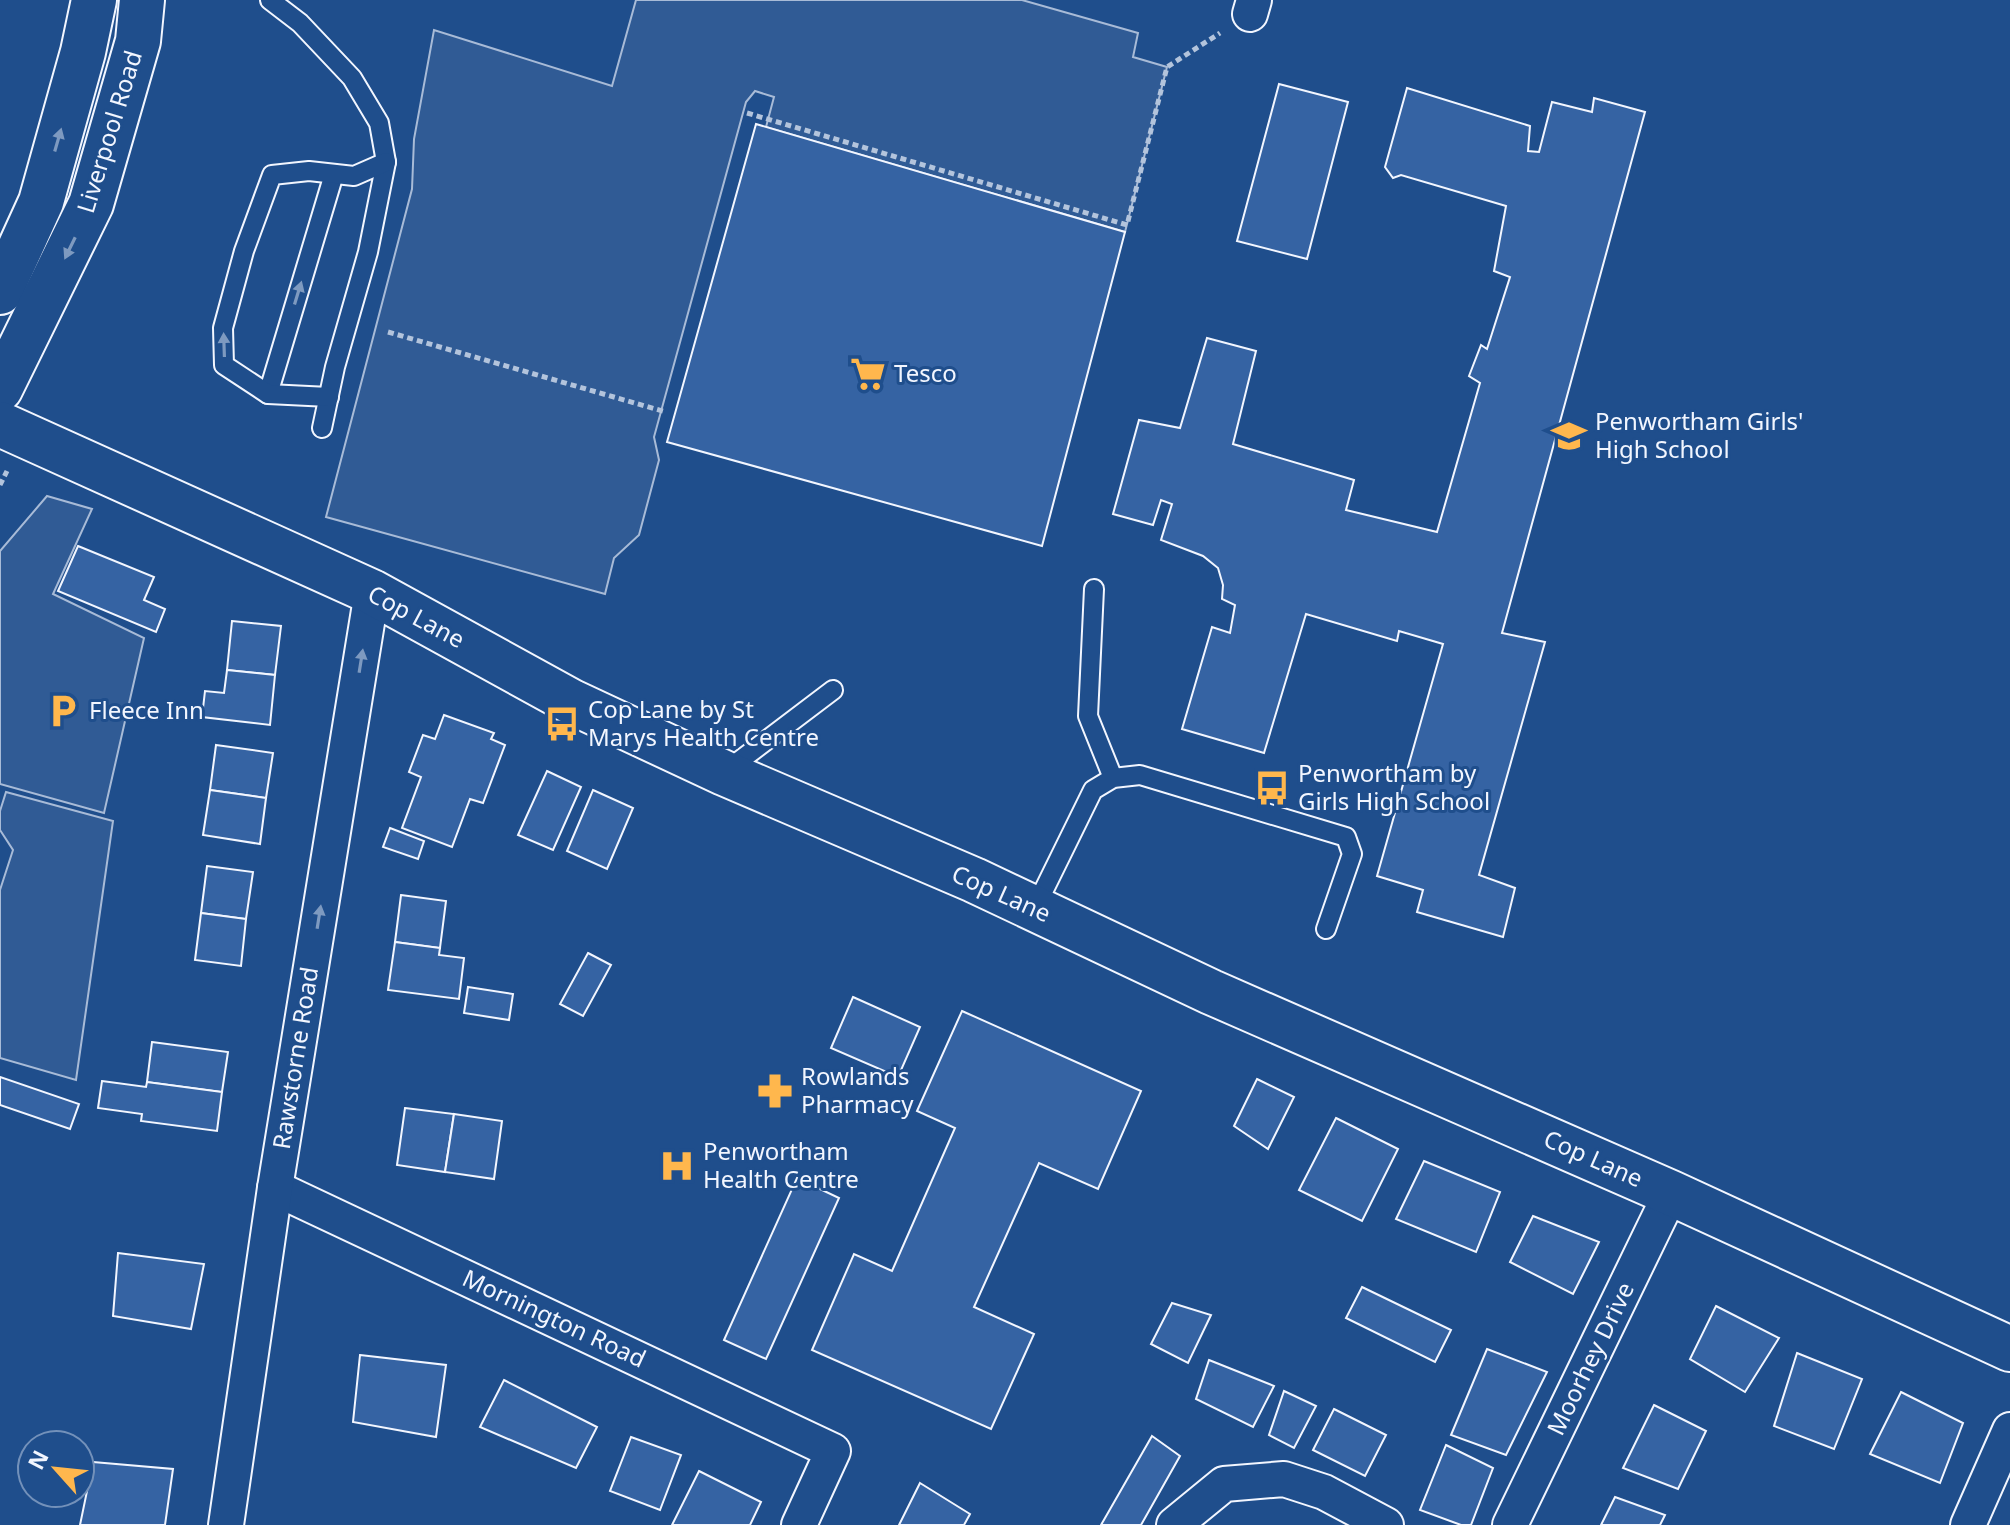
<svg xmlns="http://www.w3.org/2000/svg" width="2010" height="1525" font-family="'Noto Sans',sans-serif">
<rect width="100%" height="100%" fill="#1f4e8c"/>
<g fill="#305b95" stroke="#a8bbd7" stroke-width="2">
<polygon points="636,0 1022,0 1138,33 1133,57 1167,67 1125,232 766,127 774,97 755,91 746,102 654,437 659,460 639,535 614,558 605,594 326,517 412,189 414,139 434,30 612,86"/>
<polygon points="47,496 92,509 53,594 144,638 104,813 0,784 0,551"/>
<polygon points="6,792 113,821 76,1080 0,1058 0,890 13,850 0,830 0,811"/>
</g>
<g fill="#3563a3" stroke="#f2f6ff" stroke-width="2">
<polygon points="1279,84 1348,102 1307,259 1237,241"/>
<polygon points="1407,88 1530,126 1528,151 1539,152 1552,102 1592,112 1594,98 1645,112 1502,633 1545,642 1479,875 1515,888 1503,937 1417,912 1423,890 1377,876 1443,644 1399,631 1397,641 1306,614 1264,753 1182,729 1212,627 1230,633 1235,605 1222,599 1223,585 1218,568 1203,556 1161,540 1172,504 1161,500 1153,525 1113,514 1139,420 1180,428 1207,338 1256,351 1233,444 1354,480 1346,510 1437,532 1480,383 1469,376 1481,345 1487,349 1510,277 1494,271 1506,206 1401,175 1393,178 1385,167"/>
<polygon points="756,124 1125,232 1042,546 667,442"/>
<polygon points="78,546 154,577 144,600 165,609 156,632 58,591"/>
<polygon points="232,621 281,626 275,675 227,670"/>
<polygon points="227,670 275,675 270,725 202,717 205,691 224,693"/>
<polygon points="444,715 494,733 491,739 505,745 483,803 470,799 452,847 402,828 421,777 409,772 423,735 435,739"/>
<polygon points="216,745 273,753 266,798 210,790"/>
<polygon points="547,771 581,787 553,850 518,835"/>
<polygon points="210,790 266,798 260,844 203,835"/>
<polygon points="593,790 633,808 607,869 567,851"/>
<polygon points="390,828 424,841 418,859 383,847"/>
<polygon points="207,866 253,872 246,919 201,913"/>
<polygon points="401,895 446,901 440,948 395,942"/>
<polygon points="201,913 246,919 241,966 195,960"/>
<polygon points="395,942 440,948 439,955 464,958 459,999 388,990"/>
<polygon points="588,953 611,965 583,1016 560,1004"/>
<polygon points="468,987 513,994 509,1020 464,1013"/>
<polygon points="853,997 920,1027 898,1077 831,1048"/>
<polygon points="962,1011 1141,1091 1098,1189 1039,1163 974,1307 1034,1334 991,1429 812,1350 854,1254 892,1271 955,1128 917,1111"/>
<polygon points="152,1042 228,1052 222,1092 147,1082"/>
<polygon points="0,1077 79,1104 70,1129 0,1105"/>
<polygon points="1257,1079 1294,1097 1268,1149 1234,1126"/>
<polygon points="102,1081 146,1087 147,1082 222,1092 217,1131 141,1121 142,1114 98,1108"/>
<polygon points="405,1108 454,1114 445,1172 397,1165"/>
<polygon points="454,1114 502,1121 494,1179 445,1172"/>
<polygon points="1336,1118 1398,1149 1362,1221 1299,1190"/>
<polygon points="1424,1161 1500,1192 1476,1252 1396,1219"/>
<polygon points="797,1178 839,1198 766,1359 724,1340"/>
<polygon points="1533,1216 1599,1242 1573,1294 1510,1262"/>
<polygon points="118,1253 204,1264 191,1329 113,1316"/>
<polygon points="1362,1287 1451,1330 1435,1362 1346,1318"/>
<polygon points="1172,1303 1211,1315 1188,1363 1151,1344"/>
<polygon points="1716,1306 1779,1338 1745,1392 1690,1359"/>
<polygon points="1487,1349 1547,1372 1506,1455 1451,1435"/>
<polygon points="1797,1353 1862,1379 1834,1449 1774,1426"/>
<polygon points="360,1355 446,1365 436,1437 353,1422"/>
<polygon points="1209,1360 1274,1386 1253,1427 1196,1399"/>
<polygon points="504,1380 597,1427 576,1468 480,1427"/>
<polygon points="1284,1391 1316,1406 1294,1448 1269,1435"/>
<polygon points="1901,1392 1963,1423 1940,1483 1870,1454"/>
<polygon points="1654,1405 1706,1431 1678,1489 1623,1468"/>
<polygon points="1334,1409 1386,1435 1365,1476 1313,1450"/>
<polygon points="1152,1436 1180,1456 1141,1525 1101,1525"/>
<polygon points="631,1437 681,1455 660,1510 610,1491"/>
<polygon points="1446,1445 1493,1468 1471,1525 1461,1525 1420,1510"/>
<polygon points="93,1462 173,1469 165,1525 80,1525"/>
<polygon points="699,1471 761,1502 750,1525 672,1525"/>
<polygon points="920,1483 970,1514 964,1525 899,1525"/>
<polygon points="1615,1497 1665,1515 1660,1525 1601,1525"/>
</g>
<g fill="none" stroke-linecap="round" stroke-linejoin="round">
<g stroke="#f2f6ff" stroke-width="22">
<g id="service">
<polyline points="270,0 300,23 352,78 379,123 386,162 368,252 335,367 322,428"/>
<polyline points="268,394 334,174"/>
<polyline points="329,397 268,394 224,365 223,328 244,251 272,175 309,171 354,176 386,162"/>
<polyline points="1094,589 1088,716 1113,778"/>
<polyline points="726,771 833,690"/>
<polyline points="1035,908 1093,790 1113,778 1140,775 1346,837 1352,854 1326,929"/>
</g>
</g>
<g stroke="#f2f6ff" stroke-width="38">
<g id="minor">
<polyline points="1250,14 1254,0"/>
<polyline points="275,1188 833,1451 799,1525"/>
<polyline points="226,1525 275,1188 372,592"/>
<polyline points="1174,1525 1224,1484 1284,1479 1324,1492 1386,1525"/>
<polyline points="1510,1525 1671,1193"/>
<polyline points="1968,1525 2010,1430"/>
</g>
</g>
<g stroke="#f2f6ff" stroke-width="48">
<g id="tertiary">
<polyline points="0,292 41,202 83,52 94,0"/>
<polyline points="0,389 91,204 138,41 142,0"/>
<polyline points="0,424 372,592 572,702 724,773 974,880 1211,992 1671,1193 2010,1349"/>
</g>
</g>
<g stroke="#b3c4dc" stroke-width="5" stroke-dasharray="6 4" stroke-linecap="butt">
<polyline points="747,113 1127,225 1167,67 1220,33"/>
<polyline points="388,332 666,412"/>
<polyline points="0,485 7,471"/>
</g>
<use href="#service" stroke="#1f4e8c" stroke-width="18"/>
<use href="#minor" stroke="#1f4e8c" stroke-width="34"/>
<use href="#tertiary" stroke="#1f4e8c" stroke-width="44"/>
</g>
<defs><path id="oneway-solid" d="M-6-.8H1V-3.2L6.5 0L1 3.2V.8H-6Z" transform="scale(2)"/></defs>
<g fill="#7e9ac0">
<use href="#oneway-solid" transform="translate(58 140) rotate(-74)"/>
<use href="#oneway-solid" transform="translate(70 248) rotate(116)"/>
<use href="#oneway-solid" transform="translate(298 293) rotate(-73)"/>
<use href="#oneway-solid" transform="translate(224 345) rotate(-92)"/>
<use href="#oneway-solid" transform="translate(361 661) rotate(-81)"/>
<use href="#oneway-solid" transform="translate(319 917) rotate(-81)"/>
</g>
<defs>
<g id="supermarket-bare" transform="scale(2.76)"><path d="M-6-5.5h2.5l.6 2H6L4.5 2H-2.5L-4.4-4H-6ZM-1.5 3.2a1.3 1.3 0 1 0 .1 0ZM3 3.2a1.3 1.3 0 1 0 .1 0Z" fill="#ffb74d" stroke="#1f4e8c" stroke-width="2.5" paint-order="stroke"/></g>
<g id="school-bare" transform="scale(2.76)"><path d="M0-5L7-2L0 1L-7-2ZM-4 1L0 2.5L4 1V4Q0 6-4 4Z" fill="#ffb74d" stroke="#1f4e8c" stroke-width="2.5" paint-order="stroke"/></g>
<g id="parking-bare" transform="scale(2.76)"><path d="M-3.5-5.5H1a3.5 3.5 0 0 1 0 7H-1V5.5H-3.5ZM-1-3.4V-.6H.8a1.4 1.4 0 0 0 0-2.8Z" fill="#ffb74d" stroke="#1f4e8c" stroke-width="2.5" paint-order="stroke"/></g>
<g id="bus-bare" transform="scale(2.76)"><path d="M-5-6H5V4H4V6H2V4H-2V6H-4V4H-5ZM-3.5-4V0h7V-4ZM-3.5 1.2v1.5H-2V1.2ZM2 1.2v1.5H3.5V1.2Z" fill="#ffb74d" stroke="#1f4e8c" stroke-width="2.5" paint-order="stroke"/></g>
<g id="pharmacy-bare" transform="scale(2.76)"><path d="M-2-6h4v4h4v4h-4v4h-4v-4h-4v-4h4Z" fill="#ffb74d" stroke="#1f4e8c" stroke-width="2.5" paint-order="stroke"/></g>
<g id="hospital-bare" transform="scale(2.76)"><path d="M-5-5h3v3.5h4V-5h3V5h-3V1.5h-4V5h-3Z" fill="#ffb74d" stroke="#1f4e8c" stroke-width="2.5" paint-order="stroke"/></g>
</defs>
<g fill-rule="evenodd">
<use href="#supermarket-bare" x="868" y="374"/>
<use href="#school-bare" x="1569" y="436"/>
<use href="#parking-bare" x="63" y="711"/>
<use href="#bus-bare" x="562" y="724"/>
<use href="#bus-bare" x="1272" y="788"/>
<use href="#pharmacy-bare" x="775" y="1091"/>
<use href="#hospital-bare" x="677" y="1166"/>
</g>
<g text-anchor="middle" stroke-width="6" stroke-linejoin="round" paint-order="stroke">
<g font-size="24" fill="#f2f6ff" stroke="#1f4e8c">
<text transform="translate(110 132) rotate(-73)" y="8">Liverpool Road</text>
<text transform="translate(416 617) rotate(28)" y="8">Cop Lane</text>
<text transform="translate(1001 894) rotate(24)" y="8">Cop Lane</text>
<text transform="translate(296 1058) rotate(-81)" y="8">Rawstorne Road</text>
<text transform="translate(1593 1159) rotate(24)" y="8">Cop Lane</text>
<text transform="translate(554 1319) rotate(25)" y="8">Mornington Road</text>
<text transform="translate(1591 1359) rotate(-64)" y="8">Moorhey Drive</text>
</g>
<g font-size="24" fill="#f2f6ff" stroke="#1f4e8c" text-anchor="start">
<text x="894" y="382">Tesco</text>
<text x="1595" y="430">Penwortham Girls'<tspan x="1595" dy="28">High School</tspan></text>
<text x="588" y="718">Cop Lane by St<tspan x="588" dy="28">Marys Health Centre</tspan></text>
<text x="89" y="719">Fleece Inn</text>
<text x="1298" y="782">Penwortham by<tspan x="1298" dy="28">Girls High School</tspan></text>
<text x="801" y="1085">Rowlands<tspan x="801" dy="28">Pharmacy</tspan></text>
<text x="703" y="1160">Penwortham<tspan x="703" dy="28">Health Centre</tspan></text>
</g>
</g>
<g transform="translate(56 1469) rotate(297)"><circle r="38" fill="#1f4e8c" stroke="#7391ba" stroke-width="2"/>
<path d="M0-6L14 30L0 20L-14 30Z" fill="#ffb74d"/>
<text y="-12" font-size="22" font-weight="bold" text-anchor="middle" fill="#f2f6ff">N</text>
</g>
</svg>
